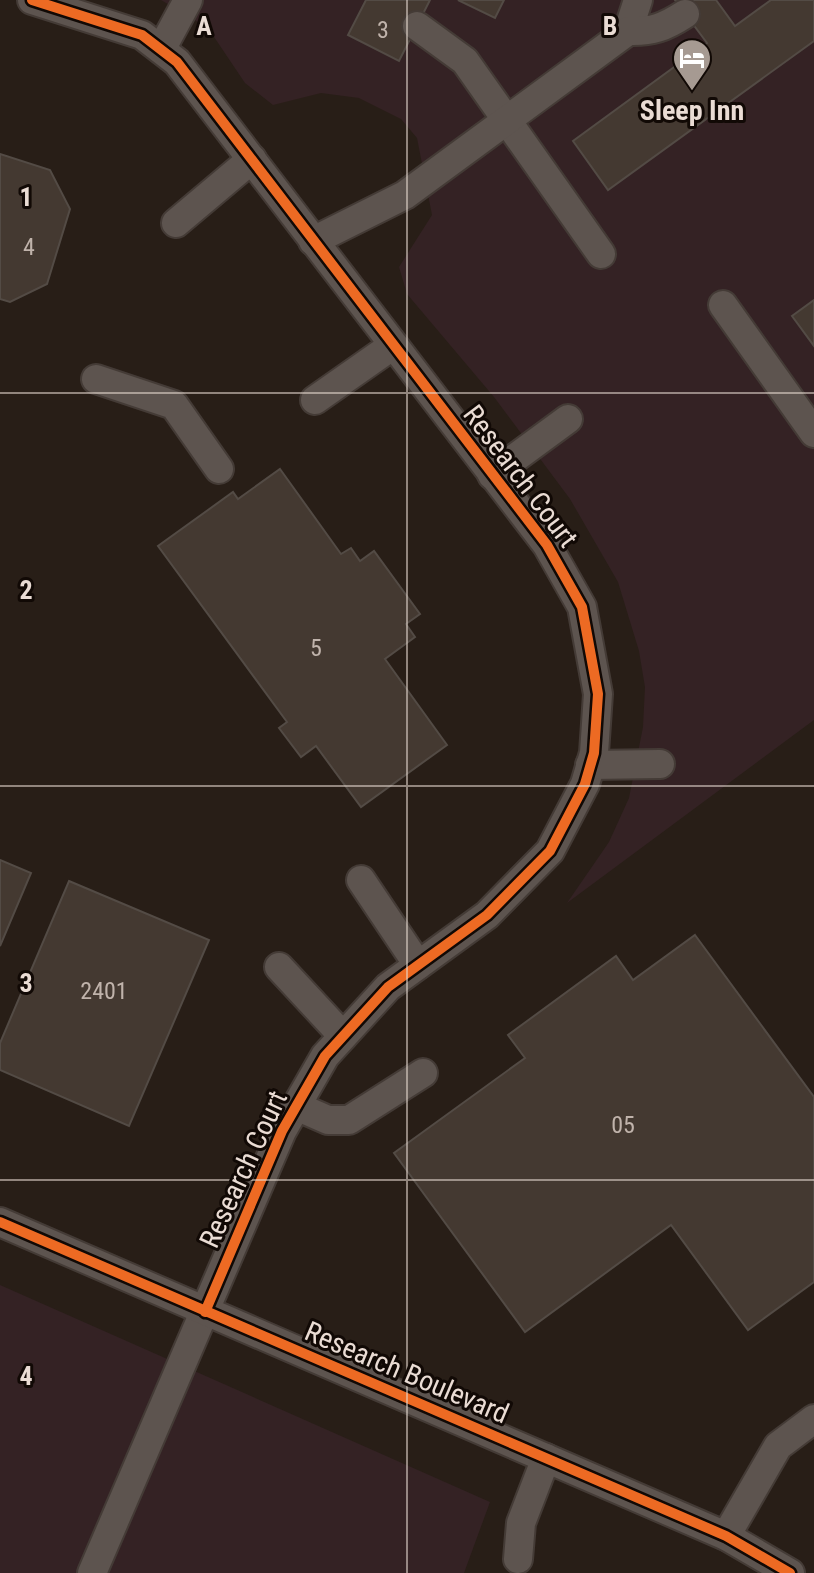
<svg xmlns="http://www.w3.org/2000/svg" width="814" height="1573" font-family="'Roboto Condensed',sans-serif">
<rect width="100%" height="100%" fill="#281e17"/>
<g fill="#342224">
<polygon points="161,0 814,0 814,720 567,903 609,842 629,798 643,727 645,687 639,651 618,582 570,499 494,397 407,294 399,267 432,215 417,138 401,119 359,98 321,93 273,105 245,83 208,28"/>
<polygon points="0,1285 490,1502 464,1573 0,1573"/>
</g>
<g fill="#443931" stroke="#534b45" stroke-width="2">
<polygon points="366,0 430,0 399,61 348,35"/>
<polygon points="458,0 504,0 495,18"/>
<polygon points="675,0 716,0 735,26 771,0 814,0 814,41 608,190 573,141 707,43"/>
<polygon points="0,154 50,170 70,209 47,284 10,302 0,299"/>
<polygon points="814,300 814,346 792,316"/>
<polygon points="280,469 341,554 351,548 360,561 374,551 420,614 406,624 415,637 385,659 447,745 361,807 316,746 301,757 279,728 287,722 158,546 233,492 238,499"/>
<polygon points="0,860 31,873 0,946"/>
<polygon points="69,881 209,940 129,1126 0,1070 0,1043"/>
<polygon points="695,935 814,1097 814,1282 748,1330 671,1225 525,1332 394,1153 525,1058 508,1035 616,956 633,980"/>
</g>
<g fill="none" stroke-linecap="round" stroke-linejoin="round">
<g stroke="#443b36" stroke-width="32">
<g id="minor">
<polyline points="32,0 142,35 177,62 547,545 582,607 598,694 594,753 585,784 550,851 487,915 388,987 325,1056 282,1131 92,1573"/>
<polyline points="417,26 465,61 601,254"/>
<polyline points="628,31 638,0"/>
<polyline points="162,48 188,0"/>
<polyline points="176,223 252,159"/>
<path d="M313 241 405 195 628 31C652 32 665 27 685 14"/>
<polyline points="723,305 814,433"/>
<polyline points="96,379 174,405 219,469"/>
<polyline points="315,400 392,346"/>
<polyline points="492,475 568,419"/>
<polyline points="590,765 660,764"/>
<polyline points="361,880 418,965"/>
<polyline points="279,967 343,1036"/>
<polyline points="296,1106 328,1120 349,1120 423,1073"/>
<polyline points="0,1222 726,1536 790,1573"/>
<polyline points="726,1536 778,1446 814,1419"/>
<polyline points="518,1559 521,1523 546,1458"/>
</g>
</g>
<use href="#minor" stroke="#5d544f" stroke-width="28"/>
<g stroke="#110905" stroke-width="15">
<g id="cycleway">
<polyline points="32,0 142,35 177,62 547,545 582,607 598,694 594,753 585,784 550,851 487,915 388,987 325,1056 282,1131 205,1312"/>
<polyline points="0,1222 726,1536 790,1573"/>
</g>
</g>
<use href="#cycleway" stroke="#ed6a23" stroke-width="10"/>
</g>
<path fill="none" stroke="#eadcd4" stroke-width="2" stroke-opacity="0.55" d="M407 0V1573M0 393H814M0 786H814M0 1180H814"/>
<defs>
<g id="hotel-pin" transform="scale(2)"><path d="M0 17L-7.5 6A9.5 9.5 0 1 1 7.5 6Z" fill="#a69a92" stroke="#110905"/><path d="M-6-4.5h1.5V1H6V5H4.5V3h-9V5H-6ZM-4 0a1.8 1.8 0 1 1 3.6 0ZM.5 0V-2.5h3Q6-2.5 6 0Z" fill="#fff"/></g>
</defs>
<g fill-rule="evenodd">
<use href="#hotel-pin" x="692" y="58"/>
</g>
<g text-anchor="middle" stroke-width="6" stroke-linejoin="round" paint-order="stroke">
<g font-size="24" fill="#c0b3ab">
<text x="383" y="38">3</text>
<text x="29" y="255">4</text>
<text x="316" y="656">5</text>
<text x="104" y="999">2401</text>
<text x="623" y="1133">05</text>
</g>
<g font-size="28" font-weight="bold" fill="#eadcd4" stroke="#110905">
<text x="692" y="120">Sleep Inn</text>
</g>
<g font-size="28" fill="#eadcd4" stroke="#110905">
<text transform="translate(521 476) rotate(53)" y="10">Research Court</text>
<text transform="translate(243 1169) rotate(-65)" y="10">Research Court</text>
<text transform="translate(407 1372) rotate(23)" y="10">Research Boulevard</text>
</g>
</g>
<g font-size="26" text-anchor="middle" font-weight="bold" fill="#eadcd4" stroke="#110905" stroke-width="6" stroke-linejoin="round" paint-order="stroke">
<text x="204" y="35">A</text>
<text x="610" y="35">B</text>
<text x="26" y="206">1</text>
<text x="26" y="599">2</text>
<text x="26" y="992">3</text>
<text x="26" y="1385">4</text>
</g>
</svg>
